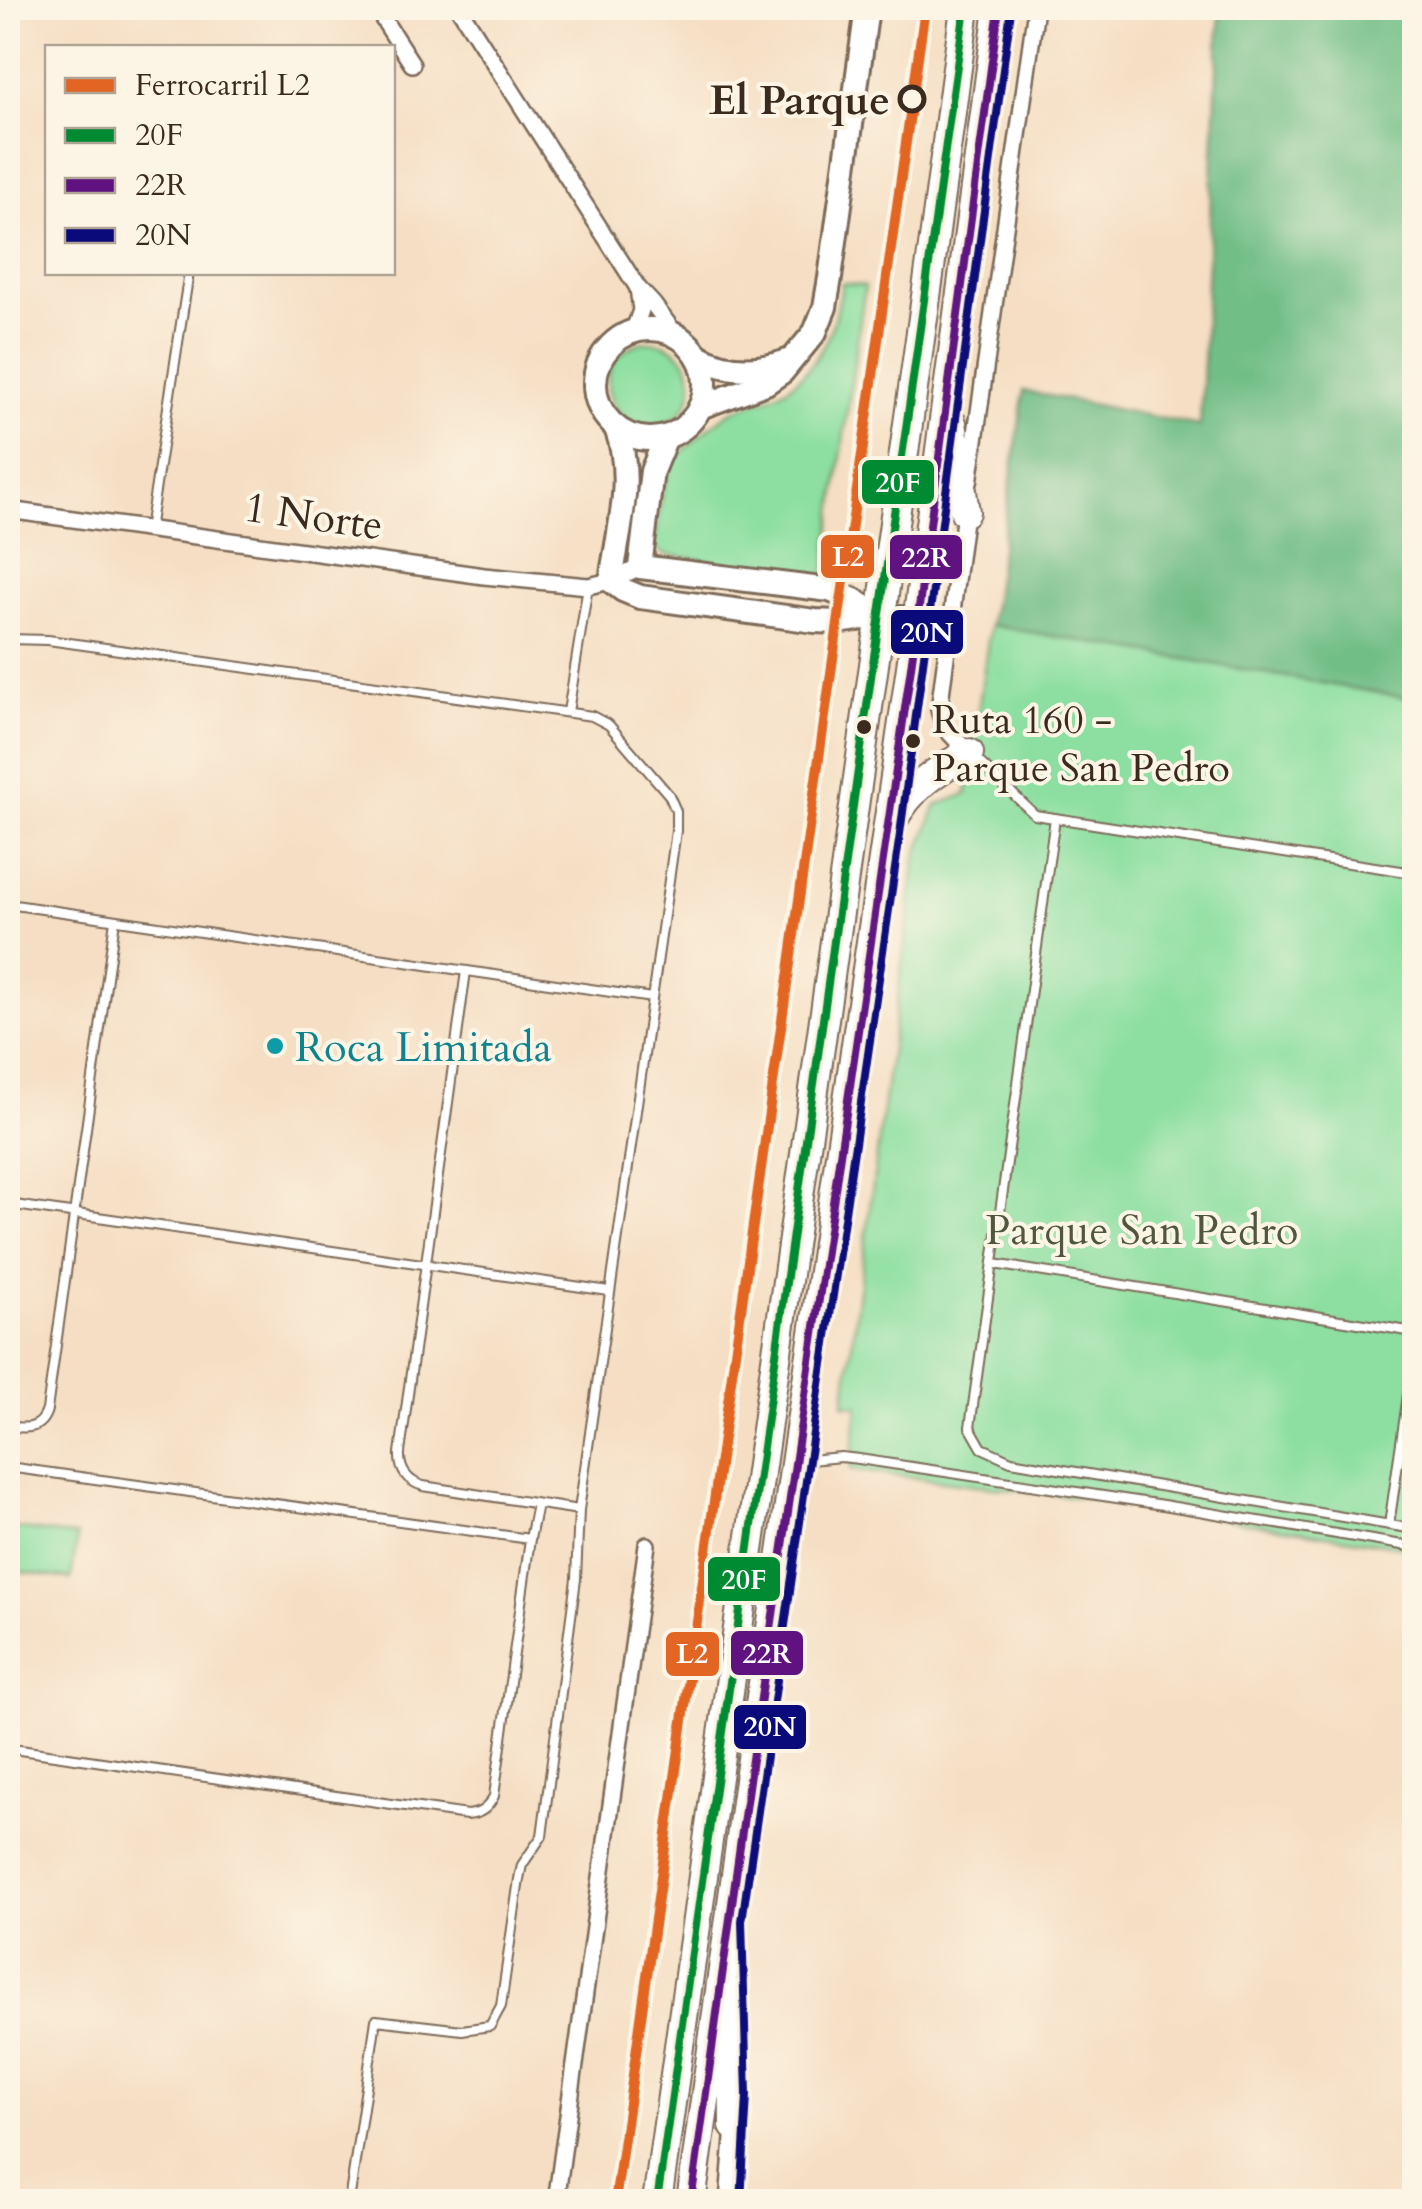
<svg xmlns="http://www.w3.org/2000/svg" width="1422" height="2209" font-family="Cardo,serif">
<rect width="100%" height="100%" fill="#fcf5e5"/>
<filter id="ink" filterUnits="userSpaceOnUse"><feTurbulence type="fractalNoise" baseFrequency=".01" numOctaves="2"/><feDisplacementMap in="SourceGraphic" scale="20" xChannelSelector="R" yChannelSelector="G"/><feConvolveMatrix kernelMatrix="1 2 1 2 8 2 1 2 1" color-interpolation-filters="sRGB"/></filter>
<filter id="wash" filterUnits="userSpaceOnUse"><feTurbulence type="fractalNoise" baseFrequency=".0048" numOctaves="4" result="noise"/><feDisplacementMap in="SourceGraphic" scale="40" xChannelSelector="R" yChannelSelector="G"/><feGaussianBlur stdDeviation="2.25" result="paint"/><feColorMatrix in="noise" values="0 0 0 0 0 0 0 0 0 0 0 0 0 0 0 0 0 1.4 0 .05"/><feComposite in="paint" operator="in"/></filter>
<g filter="url(#wash)">
<rect width="100%" height="100%" fill="#f5dec3"/>
<g fill="#8cdfa0" stroke="#64845f" stroke-width="2.5">
<path d="M842 283 865 286 824 577 818 578 663 554 657 549 655 542C659 521 662 476 675 460 686 447 721 416 735 410 749 403 765 400 778 393 819 371 836 326 842 283Z"/>
<circle cx="650" cy="384" r="42"/>
<polygon points="990,625 1414,699 1414,1549 1109,1501 851,1470 858,1406 844,1404 916,858 937,805 967,794"/>
<polygon points="8,1527 77,1536 71,1579 8,1570"/>
</g>
<polygon fill="#71be86" stroke="#567452" stroke-width="2.5" points="1220,8 1414,8 1414,699 990,625 1024,391 1200,426"/>
</g>
<g filter="url(#ink)">
<g fill="none" stroke-linecap="round" stroke-linejoin="round">
<g stroke="#7c6958" stroke-width="12">
<g id="lane">
<polyline points="149,530 189,272"/>
<polyline points="8,639 48,640 592,716 609,725 669,795 676,811 676,831 579,1510 576,1579 542,1836 522,1865 519,1879 501,2006 490,2026 462,2030 376,2020 349,2202"/>
<polyline points="568,712 588,586"/>
<polyline points="973,756 1035,815 1414,873"/>
<polyline points="1055,818 970,1427 982,1448 1011,1461 1414,1529"/>
<polyline points="8,904 652,998"/>
<path d="M466 971 400 1453C399 1470 407 1481 423 1486L579 1510"/>
<polyline points="8,1204 609,1291"/>
<polyline points="994,1264 1414,1332"/>
<path d="M8 1426C26 1429 41 1430 47 1410L115 920"/>
<polyline points="799,1461 841,1457 859,1459 1163,1505 1414,1547"/>
<polyline points="8,1467 530,1539"/>
<polyline points="1389,1525 1414,1353"/>
<path d="M20 1750 467 1815C481 1814 488 1808 494 1796L530 1539 537 1504"/>
</g>
</g>
<g stroke="#7c6958" stroke-width="20">
<g id="street">
<polyline points="376,8 412,64"/>
<polyline points="459,8 638,288 653,304 676,335"/>
<polyline points="634,330 641,310 638,288"/>
<polyline points="969,483 1036,8"/>
<polyline points="966,505 939,710 944,727 969,753"/>
<polyline points="8,510 484,576 588,586 611,581 640,567"/>
<polyline points="556,2202 647,1545"/>
<polyline points="728,2202 734,2126"/>
</g>
</g>
<g stroke="#7c6958" stroke-width="28">
<g id="secondary">
<circle cx="650" cy="384" r="55"/>
<path d="M697 355C727 373 758 372 790 360"/>
<polyline points="700,407 766,383 782,372 815,332 825,307 830,278 867,8"/>
<path d="M616 428C635 477 618 531 611 581L623 590 640 597 815 621 837 622 880 616 917 620"/>
<polyline points="666,437 652,471 640,567 830,590 856,601 880,616"/>
</g>
</g>
<g stroke="#7c6958" stroke-width="32">
<g id="highway">
<polyline points="952,423 965,512"/>
<path d="M892 822C910 788 936 770 969 753"/>
<polyline points="733,1993 734,2126"/>
<polyline points="657,2202 932,254 965,8"/>
<polyline points="691,2202 750,1773 911,667 999,8"/>
</g>
</g>
<use href="#lane" stroke="#fff" stroke-width="8"/>
<use href="#street" stroke="#fff" stroke-width="15"/>
<use href="#secondary" stroke="#fff" stroke-width="22"/>
<use href="#highway" stroke="#fff" stroke-width="28"/>
<g stroke="#fcf5e5" stroke-width="15">
<polyline id="bus-1" points="657,2202 965,8"/>
</g>
<g stroke="#fcf5e5" stroke-width="15">
<polyline id="bus-2" points="691,2202 750,1773 911,667 999,8"/>
</g>
<g stroke="#fcf5e5" stroke-width="15">
<polyline id="bus-3" points="741,2202 747,2095 742,1921 900,834 1011,10"/>
</g>
<use href="#bus-1" stroke="#008a32" stroke-width="8"/>
<use href="#bus-2" stroke="#5f1280" stroke-width="8"/>
<use href="#bus-3" stroke="#0a0a7a" stroke-width="8"/>
<g stroke="#fcf5e5" stroke-width="18">
<polyline id="rail-1" points="615,2202 925,8"/>
</g>
<use href="#rail-1" stroke="#e36523" stroke-width="10"/>
</g>
</g>
<circle fill="#fcf5e5" stroke="#3b2a1e" stroke-width="5" cx="912" cy="99" r="12"/>
<g fill="#3b2a1e" stroke="#fcf5e5" stroke-width="4">
<circle cx="864" cy="727" r="9"/>
<circle cx="913" cy="741" r="9"/>
</g>
<circle fill="#0f9aa8" stroke="#fcf5e5" stroke-width="4" cx="275" cy="1046" r="10"/>
<g text-anchor="middle" stroke-width="8" stroke-linejoin="round" paint-order="stroke">
<g font-size="40" fill="#3b2a1e" stroke="#fcf5e5" text-anchor="start">
<text x="932" y="733">Ruta 160 -<tspan x="932" dy="48">Parque San Pedro</tspan></text>
</g>
<g font-size="42" font-weight="bold" fill="#3b2a1e" stroke="#fcf5e5" text-anchor="end">
<text x="890" y="114">El Parque</text>
</g>
<g font-size="42" fill="#3b2a1e" stroke="#fcf5e5">
<text transform="translate(314 515) rotate(8)" y="15">1 Norte</text>
</g>
<g font-size="42" fill="#0d838f" stroke="#fcf5e5" text-anchor="start">
<text x="295" y="1061">Roca Limitada</text>
</g>
<g font-size="42" fill="#4f573e" stroke="#fcf5e5">
<text x="1142" y="1244">Parque San Pedro</text>
</g>
</g>
<g stroke="#fcf5e5" stroke-width="4">
<rect x="860" y="458" width="76" height="48" rx="10" fill="#008a32"/>
<rect x="819" y="533" width="57" height="47" rx="10" fill="#e36523"/>
<rect x="888" y="533" width="76" height="48" rx="10" fill="#5f1280"/>
<rect x="889" y="608" width="76" height="48" rx="10" fill="#0a0a7a"/>
<rect x="706" y="1555" width="76" height="48" rx="10" fill="#008a32"/>
<rect x="729" y="1629" width="76" height="48" rx="10" fill="#5f1280"/>
<rect x="664" y="1630" width="57" height="48" rx="10" fill="#e36523"/>
<rect x="732" y="1703" width="76" height="48" rx="10" fill="#0a0a7a"/>
</g>
<g font-size="28" text-anchor="middle" font-weight="bold" fill="#fff">
<text x="898" y="492">20F</text>
<text x="848" y="566">L2</text>
<text x="926" y="567">22R</text>
<text x="927" y="642">20N</text>
<text x="744" y="1589">20F</text>
<text x="767" y="1663">22R</text>
<text x="692" y="1663">L2</text>
<text x="770" y="1736">20N</text>
</g>
<rect width="1422" height="2209" fill="none" stroke="#fcf5e5" stroke-width="40"/>
<rect x="45" y="45" width="350" height="230" fill="#fcf5e5" stroke="#afa495" stroke-width="2.5"/>
<rect x="65" y="78" width="50" height="15" fill="#e36523" stroke="#afa495" stroke-width="2.5"/>
<text x="135" y="95" font-size="30" fill="#3b2a1e">Ferrocarril L2</text>
<rect x="65" y="128" width="50" height="15" fill="#008a32" stroke="#afa495" stroke-width="2.5"/>
<text x="135" y="145" font-size="30" fill="#3b2a1e">20F</text>
<rect x="65" y="178" width="50" height="15" fill="#5f1280" stroke="#afa495" stroke-width="2.5"/>
<text x="135" y="195" font-size="30" fill="#3b2a1e">22R</text>
<rect x="65" y="228" width="50" height="15" fill="#0a0a7a" stroke="#afa495" stroke-width="2.5"/>
<text x="135" y="245" font-size="30" fill="#3b2a1e">20N</text>
</svg>
